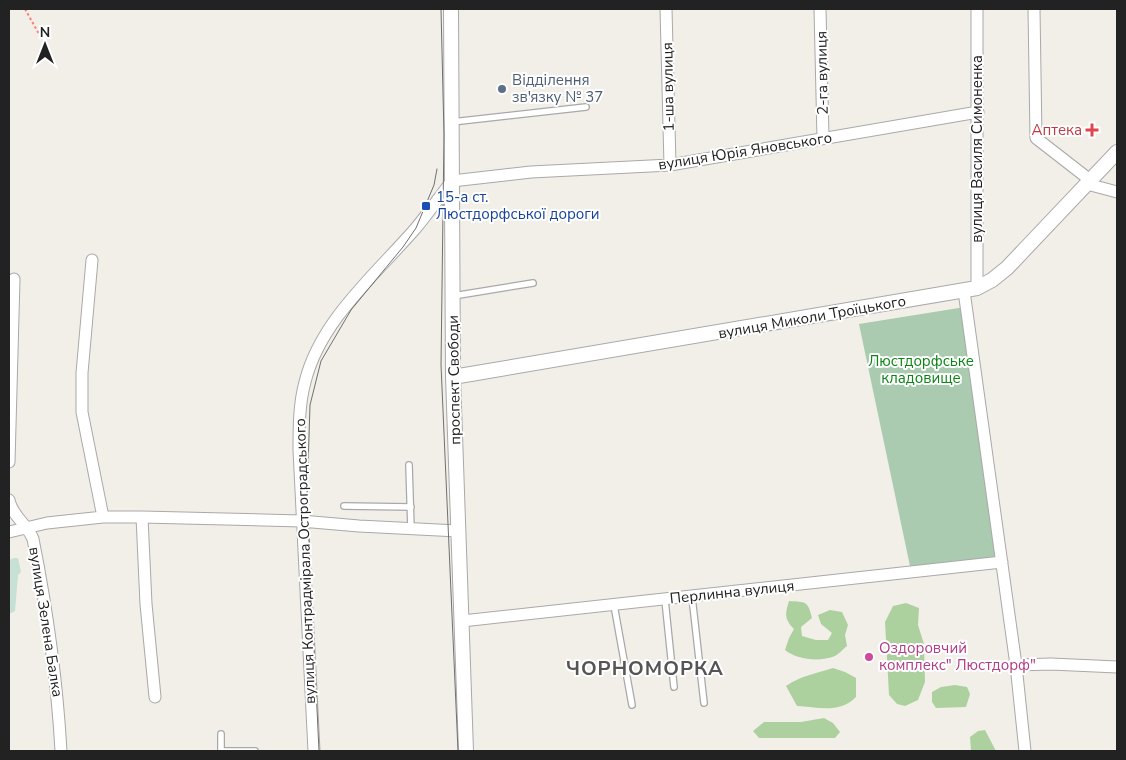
<svg xmlns="http://www.w3.org/2000/svg" width="1126" height="760" font-family="'Nunito Sans',sans-serif">
<rect width="100%" height="100%" fill="#f2efe9"/>
<!-- forest -->
<path fill="#add19e" d="M789 601C806 602 808 601 812 618L801 627 802 636 816 640H828L832 633 821 624 818 615 830 610 842 612 848 625 845 635 847 646C843 649 839 654 835 656 820 662 797 660 785 650L789 638 794 629C784 619 785 614 789 601Z
M906 603 919 608 918 625 924 644 925 682 918 700 905 706 897 704 889 695 885 622 893 606Z
M833 668 845 672 856 678V697C840 714 817 707 797 706L786 686C802 675 815 674 833 668Z
M955 685 967 687 970 694 966 707 936 708 932 702V692L941 687Z
M824 718 833 723 840 732 835 738H759L753 731 764 722H801Z
M985 730 996 751H971L970 737 978 731Z"/>
<!-- wetland -->
<path fill="#c6e0d4" d="M14 558H18L21 572 18 575 15 611 9 614V560Z"/>
<!-- cemetery -->
<path fill="#aacbaf" d="M965 307 995 558 910 566 859 324Z"/>
<g fill="none" stroke-linecap="round" stroke-linejoin="round">
<defs>
<path id="service" d="M452 122 586 107
M453 296 533 283
M409 465 411 529
M344 506 411 507
M692 597 704 703
M665 600 674 687
M614 605 632 705
M221 734V751
M221 751H255"/>
<path id="minor" d="M666 9 670 165
M820 9 823 138
M1034 9 1036 138 1090 180
M1087 184 1117 192
M92 260 82 373V412L103 517
M977 288V9
M964 291 1016 665 1025 751
M9 462 14 279
M9 500C12 516 27 524 33 539 47 609 57 680 61 751
M142 517 146 604 155 697
M9 532 47 523 103 517H142L301 521 359 526 458 531
M462 621 1002 562
M1016 665 1051 664 1117 667
M314 751 299 450C299 427 299 404 305 382 320 321 375 275 415 229 428 214 439 197 452 181L531 172 670 165 978 112"/>
<path id="tertiary" d="M451 9 453 377 466 751
M453 377 977 288 992 280 1007 268 1117 152"/>
</defs>
<!-- service casing -->
<use href="#service" stroke="#a9a9a9" stroke-width="8"/>
<!-- minor casing -->
<use href="#minor" stroke="#a9a9a9" stroke-width="13"/>
<!-- tertiary casing -->
<use href="#tertiary" stroke="#a9a9a9" stroke-width="16"/>
<!-- path -->
<path stroke="#fa8072" stroke-width="2" stroke-dasharray="2.5 2.5" stroke-linecap="butt" d="M25 9 39 34"/>
<!-- service -->
<use href="#service" stroke="#fff" stroke-width="5.5"/>
<!-- minor -->
<use href="#minor" stroke="#fff" stroke-width="11"/>
<!-- tertiary -->
<use href="#tertiary" stroke="#fff" stroke-width="14"/>
<!-- tram -->
<path stroke="#707070" stroke-width="1" d="M441 9 444 135 441 365 458 751
M319 751 307 500 310 405 321 361 351 310 403 247 416 228 434 185 437 169"/>
</g>
<!-- markers -->
<circle fill="#5c6f8a" stroke="#fff" stroke-width="2" cx="502" cy="89" r="5"/>
<path fill="#e0444e" stroke="#fff" stroke-width="2" d="M1089.5 122.5h5v5h5v5h-5v5h-5v-5h-5v-5h5z"/>
<rect fill="#1a4fb4" stroke="#fff" stroke-width="2" x="421" y="201" width="10" height="10" rx="2.5"/>
<circle fill="#d1479c" stroke="#fff" stroke-width="2" cx="869" cy="657" r="5"/>
<g text-anchor="middle" stroke-width="4" stroke-linejoin="round" paint-order="stroke">
<!-- street labels -->
<g font-size="15" fill="#222" stroke="#fff">
<text transform="translate(822 73) rotate(-91)" y="5">2-га вулиця</text>
<text transform="translate(668 87) rotate(-91)" y="5">1-ша вулиця</text>
<text transform="translate(977 149) rotate(-90)" y="5">вулиця Василя Симоненка</text>
<text transform="translate(745 151) rotate(-9)" y="5">вулиця Юрія Яновського</text>
<text transform="translate(812 317) rotate(-10)" y="5">вулиця Миколи Троїцького</text>
<text transform="translate(454 380) rotate(-91)" y="5">проспект Свободи</text>
<text transform="translate(305 561) rotate(-92)" y="5">вулиця Контрадмірала Остроградського</text>
<text transform="translate(732 592) rotate(-6)" y="5">Перлинна вулиця</text>
<text transform="translate(46 622) rotate(81)" y="5">вулиця Зелена Балка</text>
</g>
<!-- service labels -->
<g font-size="15" fill="#4e5e75" stroke="#fff" text-anchor="start">
<text x="512" y="85">Відділення<tspan x="512" dy="17">зв'язку № 37</tspan></text>
</g>
<!-- health labels -->
<g font-size="15" fill="#be3a42" stroke="#fff" text-anchor="end">
<text x="1082" y="135">Аптека</text>
</g>
<!-- transit labels -->
<g font-size="15" fill="#164399" stroke="#fff" text-anchor="start">
<text x="436" y="202">15-а ст.<tspan x="436" dy="17">Люстдорфської дороги</tspan></text>
</g>
<!-- park labels -->
<g font-size="15" fill="#0c8416" stroke="#fff">
<text x="921" y="366">Люстдорфське<tspan x="921" dy="17">кладовище</tspan></text>
</g>
<!-- hotel labels -->
<g font-size="15" fill="#b23c85" stroke="#fff" text-anchor="start">
<text x="879" y="653">Оздоровчий<tspan x="879" dy="17">комплекс" Люстдорф"</tspan></text>
</g>
<!-- district labels -->
<g font-size="20" font-weight="bold" letter-spacing="1" fill="#555" stroke="#fff">
<text x="645" y="675">ЧОРНОМОРКА</text>
</g>
</g>
<!-- border -->
<rect width="1126" height="760" fill="none" stroke="#222222" stroke-width="20"/>
<!-- north arrow -->
<g transform="translate(45 45)" stroke="#ffffff" stroke-width="4" paint-order="stroke">
<path d="M0-4L9 19L0 12L-9 19Z" fill="#222222"/>
<text y="-8" font-size="14" font-weight="bold" text-anchor="middle" fill="#222222">N</text>
</g>
</svg>
